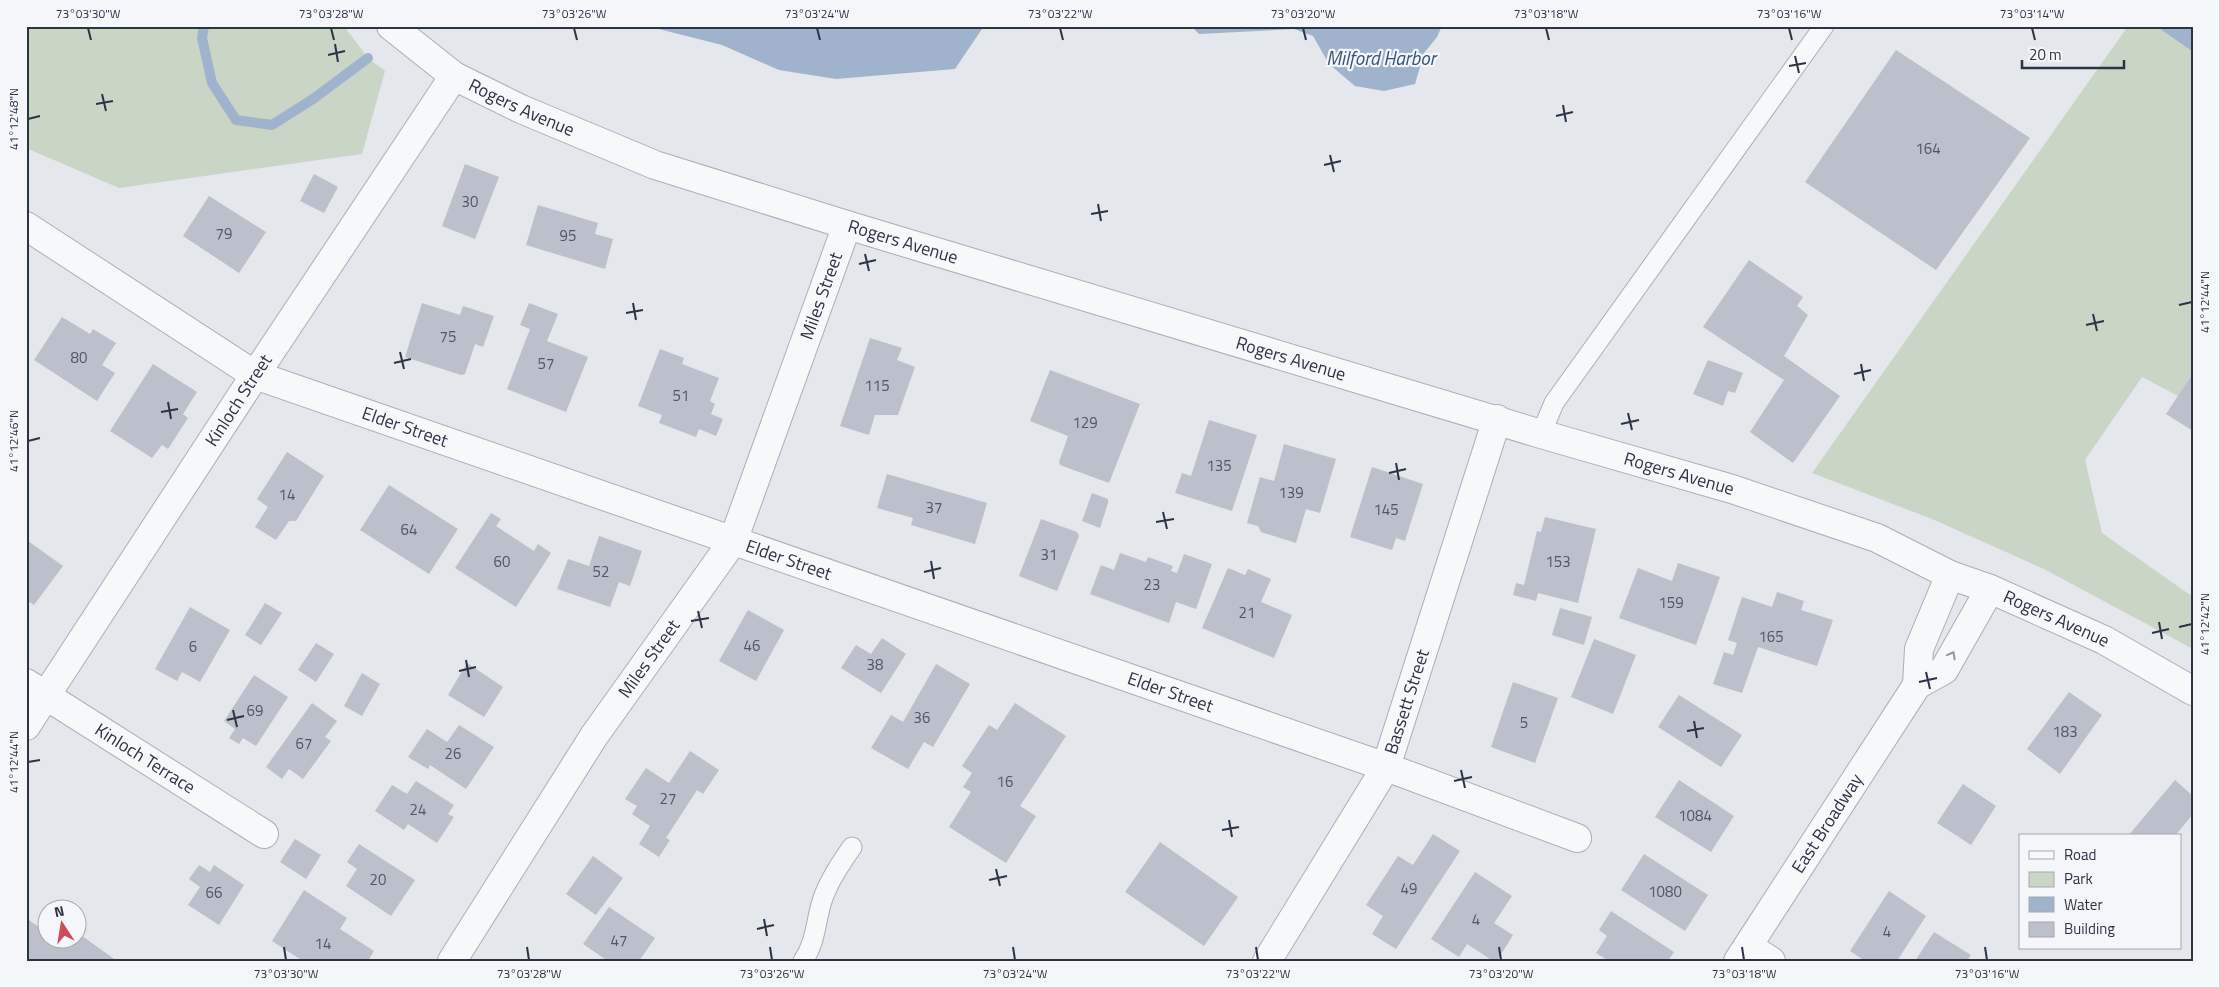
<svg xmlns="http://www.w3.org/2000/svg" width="2219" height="987" font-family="'Titillium Web',sans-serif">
<rect width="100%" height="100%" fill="#e4e7ec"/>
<!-- green -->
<path fill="#c9d6c5" d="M26 26H344L368 58 385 71 362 154 119 188 26 148Z
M2128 26H2156L2193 52V373L2178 396 2142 377 2085 460 2102 533 2193 597V649L2044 569 1932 519 1812 473Z"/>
<!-- water -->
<path fill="#9fb4cc" d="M647 26H984L955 69 836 79 779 70 722 45Z
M1191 26H1442L1437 37 1424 53 1415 84 1384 91 1355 86 1329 64 1313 36 1294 29 1199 34Z
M2156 26H2193V52Z"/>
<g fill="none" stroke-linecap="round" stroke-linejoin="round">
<!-- stream -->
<path stroke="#9fb4cc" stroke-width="10" d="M204 26 202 38 212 83 236 120 272 125 313 99 368 58"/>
</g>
<!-- building -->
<path fill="#bbc0ca" d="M1896 50 2030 138 1936 270 1805 182Z
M465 164 499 177 475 239 442 226Z
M314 174 338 187 324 213 300 201Z
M209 196 266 232 239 273 183 236Z
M538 205 598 223 595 234 613 239 605 269 526 245Z
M1749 260 1803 297 1797 306 1808 315 1784 356 1840 396 1793 463 1750 432 1784 380 1703 327Z
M422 303 460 315 463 306 494 316 483 347 475 344 465 374 461 375 405 357Z
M529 303 558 314 547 341 588 357 566 412 507 389 530 329 520 325Z
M62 317 90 334 93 329 116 343 102 365 115 373 97 401 34 360Z
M870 338 902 348 897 360 915 367 898 415H875L869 435 840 426Z
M660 349 684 358 682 364 719 378 710 401 715 404 711 414 723 419 716 436 699 429 696 437 659 423 662 415 638 406Z
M1708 360 1743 373 1735 393 1728 391 1723 406 1693 394Z
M153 364 197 392 183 414 188 418 168 449 162 445 152 458 110 431Z
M1050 370 1140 404 1109 483 1060 465 1059 462 1068 436 1030 421Z
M2193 373V431L2166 414Z
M1209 420 1257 435 1232 511 1175 493 1182 473 1191 476Z
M1284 444 1336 459 1320 513 1306 509 1296 543 1261 532 1258 526 1247 523 1260 477 1274 481Z
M287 452 324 476 296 521H289L276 540 255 527 268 507 257 499Z
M1372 467 1423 484 1405 541 1396 538 1392 550 1350 537Z
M887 474 987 503 975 544 911 525 913 518 877 508Z
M389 485 458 529 429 574 360 530Z
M1092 493 1108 499V503L1100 528 1082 521Z
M491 513 501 519 496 526 534 551 538 544 551 553 516 607 455 568Z
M1545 517 1596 529 1578 603 1538 593 1536 601 1513 595 1516 583 1524 585 1537 531 1541 532Z
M1041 519 1077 532 1079 536 1057 591 1019 576Z
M599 536 642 551 630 586 619 582 610 607 557 589 568 559 589 566Z
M28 541 63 566 34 605 26 600Z
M1120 553 1146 562 1148 557 1173 566 1171 571 1177 573 1184 554 1212 564 1196 609 1176 602 1169 623 1090 594 1101 565 1114 570Z
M1678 563 1720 577 1696 645 1619 618 1638 568 1672 581Z
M1228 568 1245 575 1248 569 1271 579 1261 602 1292 615 1274 658 1202 628Z
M1777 592 1804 601 1801 610 1833 620 1817 666 1758 647 1742 693 1713 684 1724 652 1733 655 1737 643 1728 640 1742 597 1772 607Z
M265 603 282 613 261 645 245 635Z
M190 607 230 630 200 682 182 672 177 681 155 669Z
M1560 608 1592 617 1584 645 1552 635Z
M748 610 784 630 756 681 719 661Z
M882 638 906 654 881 693 841 668 856 645 871 654Z
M1594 639 1636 655 1613 714 1571 697Z
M316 643 334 654 316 682 298 670Z
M467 663 503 687 484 717 448 695Z
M936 664 970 684 933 747 924 742 908 769 871 748 891 715 903 722Z
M362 673 380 684 362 716 344 706Z
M254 675 288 697 256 746 243 738 239 744 229 738 235 729 224 721Z
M1513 682 1558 698 1535 763 1491 747Z
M2069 692 2102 715 2060 774 2027 749Z
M1679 695 1742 735 1721 767 1658 727Z
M312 703 337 721 325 737 331 741 303 779 289 769 282 779 266 767Z
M1015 703 1066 736 1020 806 1036 816 1006 863 949 827 971 792 963 787 972 773 962 766 989 725 997 730Z
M459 725 494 747 466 789 430 765 428 769 408 757 427 729 447 742Z
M690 751 719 770 703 794 697 790 666 838 670 840 659 857 639 844 650 826 632 814 637 806 625 799 646 768 669 783Z
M1679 780 1734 816 1711 852 1655 817Z
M2175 780 2193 796V814L2175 836H2128Z
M416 781 454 805 448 814 454 817 437 843 408 824 404 830 375 811 392 785 407 794Z
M1963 784 1996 806 1971 845 1937 823Z
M1433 834 1460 851 1396 949 1372 934 1383 916 1366 905 1398 856 1413 865Z
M295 839 321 855 306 879 280 862Z
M1160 842 1238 897 1204 946 1125 892Z
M359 844 415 880 391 916 346 886 357 869 347 862Z
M1644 854 1708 895 1685 931 1621 890Z
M593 856 623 878 596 915 566 894Z
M199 865 210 872 214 865 244 885 219 925 188 905 200 887 189 879Z
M1475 872 1512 896 1494 923 1513 935 1497 961H1493L1467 944 1459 957 1431 939Z
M304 890 347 918 340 929 374 951 368 961H303L272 941Z
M1889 891 1926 916 1897 961H1865L1850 951Z
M609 907 655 938 639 961H608L583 944Z
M1611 911 1674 952 1668 961H1609L1596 953 1607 936 1599 930Z
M48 914V940H78V933L117 961H26V918L39 927Z
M1934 932 1971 955 1967 961H1915Z"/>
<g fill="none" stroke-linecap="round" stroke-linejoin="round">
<defs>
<path id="lane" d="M1541 434 1554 403 1824 26
M803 961C817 940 815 921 823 898 830 879 841 863 852 847"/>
<g id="street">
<path id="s1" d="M391 26 454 76 521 109 655 165 847 225 1541 434 1732 489 1877 538 1950 575 1990 589 2104 640 2193 691"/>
<path id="s2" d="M26 226 255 375 1386 767 1577 838"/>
<path id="s3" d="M26 683 264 834"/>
<path d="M1917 685 1919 649 1950 575"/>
<path id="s4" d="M26 726 255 375 454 76"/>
<path d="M1748 946 1771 961"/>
<path id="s5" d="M452 961 594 736 733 541 847 225"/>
<path id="s6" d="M1267 961 1386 767 1497 419"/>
<path id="s7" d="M1738 961 1917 685 1944 670 1990 589"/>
</g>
</defs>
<!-- lane casing -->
<use href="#lane" stroke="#a9aeb7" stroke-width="21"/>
<!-- street casing -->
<use href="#street" stroke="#a9aeb7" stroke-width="30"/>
<!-- lane -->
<use href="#lane" stroke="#f7f8fa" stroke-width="19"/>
<!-- street -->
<use href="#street" stroke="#f7f8fa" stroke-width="28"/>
</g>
<!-- one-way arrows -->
<defs><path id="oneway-chevron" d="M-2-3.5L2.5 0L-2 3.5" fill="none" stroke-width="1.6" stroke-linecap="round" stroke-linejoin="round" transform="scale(1.25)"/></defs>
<use stroke="#9196a0" href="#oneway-chevron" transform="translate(1952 655) rotate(-61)"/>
<!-- ticks -->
<path fill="none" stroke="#2b3445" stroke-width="2" d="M88 28 91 40M331 28 334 40M574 28 577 40M817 28 820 40M1060 28 1063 40M1303 28 1306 40M1546 28 1549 40M1789 28 1792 40M2032 28 2035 40M335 44 338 62M328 55 345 51M1795 56 1799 73M1789 66 1806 63M102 94 106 111M96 104 113 101M1563 105 1566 122M1556 116 1573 112M28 119 40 116M1330 155 1334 172M1324 165 1341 161M1098 204 1101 221M1091 214 1108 211M865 254 869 271M859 264 876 260M633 303 636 320M2179 305 2192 302M626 313 643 310M2093 314 2097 331M2086 325 2104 321M400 352 404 369M394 363 411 359M1861 364 1864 381M1854 374 1871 370M168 402 171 419M161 412 178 409M1628 413 1632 430M1621 424 1639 420M28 441 40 438M1396 463 1399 480M1389 473 1406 469M1163 512 1167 529M1156 522 1174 519M931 561 934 579M924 572 941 568M698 611 702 628M691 621 709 618M2159 622 2162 639M2179 627 2192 624M2152 633 2169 629M466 660 469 677M459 671 476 667M1926 672 1930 689M1919 682 1937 678M233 710 237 727M227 720 244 716M1694 721 1697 738M1687 731 1704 728M28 762 40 760M1461 770 1465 788M1454 781 1472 777M1229 820 1232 837M1222 830 1239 827M996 869 1000 886M989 880 1007 876M764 919 767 936M757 929 774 925M284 947 286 960M527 947 529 960M770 947 772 960M1013 947 1015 960M1256 947 1258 960M1499 947 1501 960M1742 947 1744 960M1985 947 1987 960"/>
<g text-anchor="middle" stroke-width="4.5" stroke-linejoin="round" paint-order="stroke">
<!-- number labels -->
<g font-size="15" fill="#4f5766">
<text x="1928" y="154">164</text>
<text x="470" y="207">30</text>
<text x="224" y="239">79</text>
<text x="568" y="241">95</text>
<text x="448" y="342">75</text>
<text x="79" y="363">80</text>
<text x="546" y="369">57</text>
<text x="877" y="391">115</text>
<text x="681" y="401">51</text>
<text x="1085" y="428">129</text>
<text x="1219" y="471">135</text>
<text x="1291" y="498">139</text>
<text x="287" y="500">14</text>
<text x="934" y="513">37</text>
<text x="1386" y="515">145</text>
<text x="409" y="535">64</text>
<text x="1049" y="560">31</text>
<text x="502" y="567">60</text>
<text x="1558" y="567">153</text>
<text x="601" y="577">52</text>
<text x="1152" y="590">23</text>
<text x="1671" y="608">159</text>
<text x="1247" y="618">21</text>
<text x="1771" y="642">165</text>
<text x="752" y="651">46</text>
<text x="193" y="652">6</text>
<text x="875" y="670">38</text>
<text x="255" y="716">69</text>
<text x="922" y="723">36</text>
<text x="1524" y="728">5</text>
<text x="2065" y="737">183</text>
<text x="304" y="749">67</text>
<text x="453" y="759">26</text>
<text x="1005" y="787">16</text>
<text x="668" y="804">27</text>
<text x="418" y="815">24</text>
<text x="1695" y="821">1084</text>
<text x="378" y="885">20</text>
<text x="1409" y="894">49</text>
<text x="1665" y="897">1080</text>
<text x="214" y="898">66</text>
<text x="1476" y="925">4</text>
<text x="1887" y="937">4</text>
<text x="619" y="946">47</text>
<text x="323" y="949">14</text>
</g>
<!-- street labels -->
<g font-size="18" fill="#2b3445" stroke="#f4f6f9">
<text dy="6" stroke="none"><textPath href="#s1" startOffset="155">Rogers Avenue</textPath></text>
<text dy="6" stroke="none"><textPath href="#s1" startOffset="560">Rogers Avenue</textPath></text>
<text dy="6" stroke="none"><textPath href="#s5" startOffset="766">Miles Street</textPath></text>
<text dy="6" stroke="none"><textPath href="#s1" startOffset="965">Rogers Avenue</textPath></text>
<text dy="6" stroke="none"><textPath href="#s4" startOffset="389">Kinloch Street</textPath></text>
<text dy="6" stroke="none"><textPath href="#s2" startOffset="432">Elder Street</textPath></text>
<text dy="6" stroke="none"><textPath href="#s1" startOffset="1370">Rogers Avenue</textPath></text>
<text dy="6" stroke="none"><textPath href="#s2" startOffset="838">Elder Street</textPath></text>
<text dy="6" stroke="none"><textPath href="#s1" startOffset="1775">Rogers Avenue</textPath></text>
<text dy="6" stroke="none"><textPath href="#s5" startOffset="361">Miles Street</textPath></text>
<text dy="6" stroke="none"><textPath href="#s2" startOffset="1242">Elder Street</textPath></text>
<text dy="6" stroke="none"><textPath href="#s6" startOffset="296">Bassett Street</textPath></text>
<text dy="6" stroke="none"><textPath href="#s3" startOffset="141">Kinloch Terrace</textPath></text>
<text dy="6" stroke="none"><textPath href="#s7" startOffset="164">East Broadway</textPath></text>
</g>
<!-- water labels -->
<g font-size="19" font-style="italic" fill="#34527a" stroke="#f4f6f9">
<text x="1381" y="65">Milford Harbor</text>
</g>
</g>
<!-- border -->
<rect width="2219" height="987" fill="none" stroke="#f4f6f9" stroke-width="55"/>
<!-- legend -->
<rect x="2019" y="834" width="162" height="115" fill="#f4f6f9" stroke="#a4a8b1"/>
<rect x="2029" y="851" width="25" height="8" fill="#f7f8fa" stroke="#a4a8b1"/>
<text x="2064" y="860" font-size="15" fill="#2b3445">Road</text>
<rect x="2029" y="872" width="25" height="15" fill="#c9d6c5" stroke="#a4a8b1"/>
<text x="2064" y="884" font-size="15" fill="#2b3445">Park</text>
<rect x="2029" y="897" width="25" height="15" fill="#9fb4cc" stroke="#a4a8b1"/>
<text x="2064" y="910" font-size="15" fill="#2b3445">Water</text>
<rect x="2029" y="922" width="25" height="15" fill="#bbc0ca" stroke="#a4a8b1"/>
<text x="2064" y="934" font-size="15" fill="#2b3445">Building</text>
<!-- north arrow -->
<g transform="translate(62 924) rotate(348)"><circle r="24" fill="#f4f6f9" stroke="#a4a8b1"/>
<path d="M0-4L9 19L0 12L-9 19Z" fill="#d1495b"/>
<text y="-8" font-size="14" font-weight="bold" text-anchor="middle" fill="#2b3445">N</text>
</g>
<!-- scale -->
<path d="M2022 60v8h102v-8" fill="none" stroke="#2b3445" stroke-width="2.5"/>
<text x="2029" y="60" font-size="15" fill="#2b3445" stroke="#f4f6f9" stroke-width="4" paint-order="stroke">20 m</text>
<rect x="28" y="28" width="2164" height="932" fill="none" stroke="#2b3445" stroke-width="2"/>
<g font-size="12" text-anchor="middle" fill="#2b3445">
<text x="88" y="18">73°03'30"W</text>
<text x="331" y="18">73°03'28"W</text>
<text x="574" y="18">73°03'26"W</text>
<text x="817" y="18">73°03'24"W</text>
<text x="1060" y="18">73°03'22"W</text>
<text x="1303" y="18">73°03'20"W</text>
<text x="1546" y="18">73°03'18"W</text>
<text x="1789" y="18">73°03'16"W</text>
<text x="2032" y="18">73°03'14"W</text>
<text transform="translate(14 119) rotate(-90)" y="4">41°12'48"N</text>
<text transform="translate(2205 302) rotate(-90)" y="4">41°12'44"N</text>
<text transform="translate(14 441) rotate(-90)" y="4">41°12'46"N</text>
<text transform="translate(2205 624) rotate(-90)" y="4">41°12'42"N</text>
<text transform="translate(14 762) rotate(-90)" y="4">41°12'44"N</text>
<text x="286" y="978">73°03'30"W</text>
<text x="529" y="978">73°03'28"W</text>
<text x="772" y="978">73°03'26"W</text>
<text x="1015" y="978">73°03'24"W</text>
<text x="1258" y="978">73°03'22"W</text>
<text x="1501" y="978">73°03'20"W</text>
<text x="1744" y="978">73°03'18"W</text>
<text x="1987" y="978">73°03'16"W</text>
</g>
</svg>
